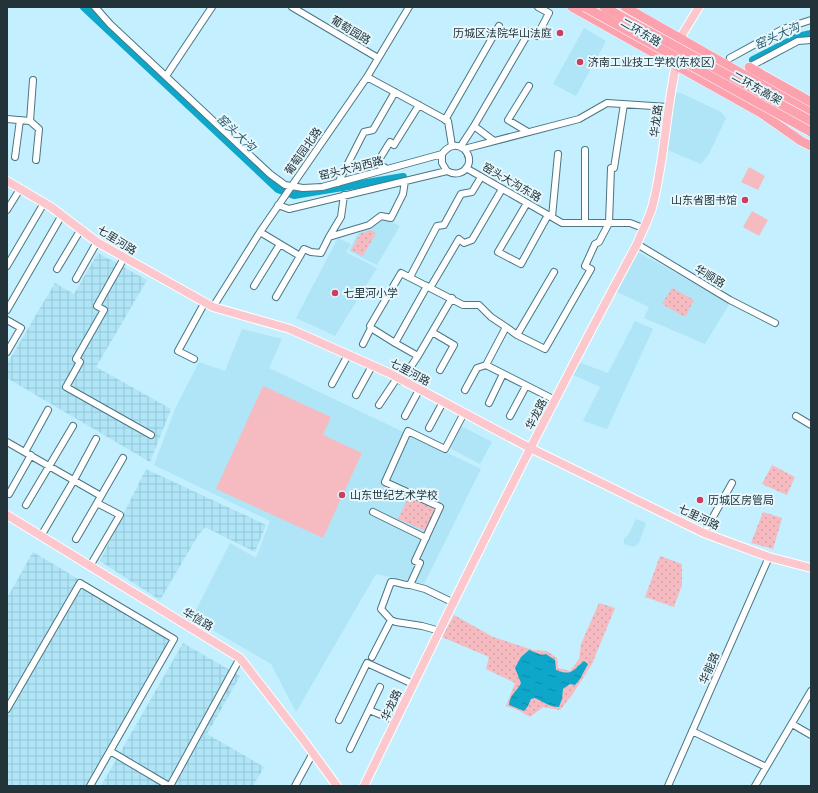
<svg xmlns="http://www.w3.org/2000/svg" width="818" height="793" font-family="'Asap Condensed','Noto Sans SC',sans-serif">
<defs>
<pattern id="industrial-grid" width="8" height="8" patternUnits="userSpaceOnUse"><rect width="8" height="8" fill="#afe5f6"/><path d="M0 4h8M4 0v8" fill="none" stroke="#96c5d4"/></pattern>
<pattern id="grass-dots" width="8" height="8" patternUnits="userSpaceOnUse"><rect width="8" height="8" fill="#f6bbc1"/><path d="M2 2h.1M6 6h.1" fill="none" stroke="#d3a1a7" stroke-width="1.8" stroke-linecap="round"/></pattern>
<pattern id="water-ripples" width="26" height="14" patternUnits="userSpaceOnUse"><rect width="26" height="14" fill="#0ea7ca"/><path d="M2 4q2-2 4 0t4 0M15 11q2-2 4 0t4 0" fill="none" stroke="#0d89a5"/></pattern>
</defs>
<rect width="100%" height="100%" fill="#c3effe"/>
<!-- built -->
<path fill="#afe5f6" d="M584 28 606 41 576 96 553 84Z
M676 92 681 93 721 112 726 118 709 154 701 164 665 149 672 96Z
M385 219 400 226 377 265 349 251 358 232 371 228Z
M338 238 351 244 346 252 377 268 335 336 296 318Z
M638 252 730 303 705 344 644 318 649 307 615 291Z
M635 321 653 329 607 429 583 421 600 387 571 374 578 362 608 373Z
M242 329 282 339 269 368 481 469 424 584 376 574 296 712 271 664 211 629 193 616 230 543 256 558 270 521 154 465 175 409 199 362 225 371Z
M461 426 492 442 480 464 450 448Z
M636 519 646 523 639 543 634 547 624 544V539L629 534Z"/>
<!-- industrial -->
<path fill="url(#industrial-grid)" d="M98 253 147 280 96 367 171 409 150 462 7 378V364L55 283 74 294Z
M146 469 266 525 255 552 205 527 197 537 160 600 100 561Z
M33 552 178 639 95 786H7V598Z
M183 643 240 676 207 734 264 767 253 786H101Z"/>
<!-- grass -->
<path fill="url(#grass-dots)" d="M370 230 376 233 363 256 351 250 360 234Z
M672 288 694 300 685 317 662 304Z
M772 465 795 477 787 495 762 484Z
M409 496 436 509 426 531 398 519Z
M763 512 782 518 773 549 751 543Z
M660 556 682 564V585L674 607 645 597Z
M599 603 615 608 592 664 572 695 560 710 543 707 530 717 518 710 506 706 515 683 486 669 489 657 442 637 454 615 493 637 533 650 547 651 557 658 558 668 570 671 579 659 581 644Z"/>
<!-- garden -->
<path fill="#f6bbc1" d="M749 167 765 176 758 190 741 182Z
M752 211 768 220 759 236 743 227Z
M263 386 331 417 323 435 362 453 323 538 216 489Z"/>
<!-- water -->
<path fill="url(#water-ripples)" d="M529 650 542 655 546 654 555 660 556 670C572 676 572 671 584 661L588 664 580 679 575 685 570 684 563 689 562 699 559 707C550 707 543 702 535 698L531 699 528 706 524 711 509 705C510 693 517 692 521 683L515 668 521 657Z"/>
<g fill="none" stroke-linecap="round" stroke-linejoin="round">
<!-- river -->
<path stroke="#0ea7ca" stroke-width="8" d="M84 7 278 189 294 195 403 177
M753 60 798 37 811 34"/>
<defs>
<path id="minor" d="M95 7 110 24 270 174 285 185 303 188 322 187 442 154C448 146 456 143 464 149L579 119 607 103 668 107
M292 7 378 58
M730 58 783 29 811 20
M749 67 798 41 811 40
M166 76 212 7
M367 77 448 121 452 146
M7 119 30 121 39 129 36 160
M445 120 499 26
M30 121 33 80
M528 132 508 120 529 86
M494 141 474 126 529 32 537 36 549 13 538 7
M461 146 474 126
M442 154V163L447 171
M15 157 20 120
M466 168 562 223H630L643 228
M387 169 377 163 390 142 394 145 419 105
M338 183 364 132 373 130 395 92
M527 203 498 252 521 264 548 215
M278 205 289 209 447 171C463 180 477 162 464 149
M7 210 20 189
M552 217 558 154
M585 223V150
M260 232 300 256 304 249 311 252 321 253 329 237 369 225 381 216 391 218 403 194 405 181
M329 237 341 217 344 195
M637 244 730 300 775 323
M124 258 97 306 104 310 76 359 80 362 66 387 151 435
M7 266 44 203
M57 269 81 229
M410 277 437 226 444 225 461 194 472 192 481 177
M76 279 97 242
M254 286 280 244
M430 288 459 239 464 243 472 240 502 189
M276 297 300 256
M213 307 260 232 367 77 409 7
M7 310 62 215
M7 320 21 328 7 352
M506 327 517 335 545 349 591 269 585 266 595 244 599 242 609 223 611 168H614L624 104
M371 328 370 326 401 273 463 305H479L491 317 506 327 486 365 555 400
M432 332 454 345 440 370
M517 335 554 272
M363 344 371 328 395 343
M418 356 395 343 427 286
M194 359 178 351 205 302
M401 381 418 356 452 298
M332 384 348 355
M465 390 477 368 486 365
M356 395 372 366
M489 403 503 374
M379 405 397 378
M405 416 419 390
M510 416 526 386
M796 416 811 425
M429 428 443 402
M7 442 101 496 97 503 120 515 90 566
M25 452 48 410
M9 494 31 455
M101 496 123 458
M26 505 73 426
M373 512 426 538
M704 533 732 483
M41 536 74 480 96 439
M76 539 97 503
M410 585 425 589 454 603
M440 631 422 626 396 622 391 620 381 609 391 582C398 581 403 586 410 585L420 563 415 561 440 507 385 482 408 431 445 449 464 413
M372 657 391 620
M7 709 80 583 174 639 110 751
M369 710 380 687
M339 720 367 663 413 684
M792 724 811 735
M692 731 766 767
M350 749 369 710 396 721
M90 786 110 751 169 786
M170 786 240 658
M295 786 313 753
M668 786 769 557
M755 786 811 691"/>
<path id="major" d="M680 45 683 33 699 7
M7 181 51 207 97 242 213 307 290 329 389 373 530 448 704 533 769 557 811 568
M7 515 240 658 302 738 337 786
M364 786C452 604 541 422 637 244 642 231 650 217 653 204 665 157 666 108 677 61"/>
<path id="highway" d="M572 7 761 113 801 141 811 146
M625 7 811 113
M749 67 811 102"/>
</defs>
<!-- minor casing -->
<use href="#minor" stroke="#4d7582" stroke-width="8"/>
<!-- major casing -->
<use href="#major" stroke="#fff" stroke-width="10"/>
<!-- highway casing -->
<use href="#highway" stroke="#fff" stroke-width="10"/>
<!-- minor -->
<use href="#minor" stroke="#fff" stroke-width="6"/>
<!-- major -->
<use href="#major" stroke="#fdc7ce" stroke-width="8"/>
<!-- highway -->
<use href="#highway" stroke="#fba2ae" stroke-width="9"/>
<defs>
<path id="highway-bridge" d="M585 7 811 132
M604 7 811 121"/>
</defs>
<!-- highway-bridge casing -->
<use href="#highway-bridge" stroke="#fff" stroke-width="10" stroke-linecap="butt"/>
<!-- highway-bridge -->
<use href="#highway-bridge" stroke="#fba2ae" stroke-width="9"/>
</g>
<!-- markers -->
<g fill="#cc3d5f" stroke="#e6f7fd" stroke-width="1.5">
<circle cx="560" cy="33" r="4"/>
<circle cx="580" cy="62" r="4"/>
<circle cx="745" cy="200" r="4"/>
<circle cx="335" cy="293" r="4"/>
<circle cx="342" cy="495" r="4"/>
<circle cx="700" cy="500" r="4"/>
</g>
<g text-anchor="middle" stroke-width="4" stroke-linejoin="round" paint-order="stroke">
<!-- street labels -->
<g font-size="11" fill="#223439" stroke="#e6f7fd">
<text transform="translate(351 30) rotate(31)" y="4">葡萄园路</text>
<text transform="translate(641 32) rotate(30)" y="4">二环东路</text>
<text transform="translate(757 88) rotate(29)" y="4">二环东高架</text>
<text transform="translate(656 121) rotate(-83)" y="4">华龙路</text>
<text transform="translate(303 151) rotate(-55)" y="4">葡萄园北路</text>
<text transform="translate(351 168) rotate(-14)" y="4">窑头大沟西路</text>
<text transform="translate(512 182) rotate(30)" y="4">窑头大沟东路</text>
<text transform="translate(117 240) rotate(32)" y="4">七里河路</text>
<text transform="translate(710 276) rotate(31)" y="4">华顺路</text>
<text transform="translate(410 372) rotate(28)" y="4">七里河路</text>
<text transform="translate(536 414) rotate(-63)" y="4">华龙路</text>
<text transform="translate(699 517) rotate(25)" y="4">七里河路</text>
<text transform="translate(198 619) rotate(31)" y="4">华信路</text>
<text transform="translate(709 668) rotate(-66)" y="4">华能路</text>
<text transform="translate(391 705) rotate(-65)" y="4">华龙路</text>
</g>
<!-- poi labels -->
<g font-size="11" fill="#223439" stroke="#e6f7fd" text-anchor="start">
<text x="552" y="37" text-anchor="end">历城区法院华山法庭</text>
<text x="588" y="66">济南工业技工学校(东校区)</text>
<text x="737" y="204" text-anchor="end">山东省图书馆</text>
<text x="343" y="297">七里河小学</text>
<text x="350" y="499">山东世纪艺术学校</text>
<text x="708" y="504">历城区房管局</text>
</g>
<!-- water labels -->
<g font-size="12" font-style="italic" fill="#2b5e6e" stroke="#e6f7fd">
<text transform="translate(777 36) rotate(-24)" y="4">窑头大沟</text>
<text transform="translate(236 133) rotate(43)" y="4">窑头大沟</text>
</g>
</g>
<!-- border -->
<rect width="818" height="793" fill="none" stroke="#223439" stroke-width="16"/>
</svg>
